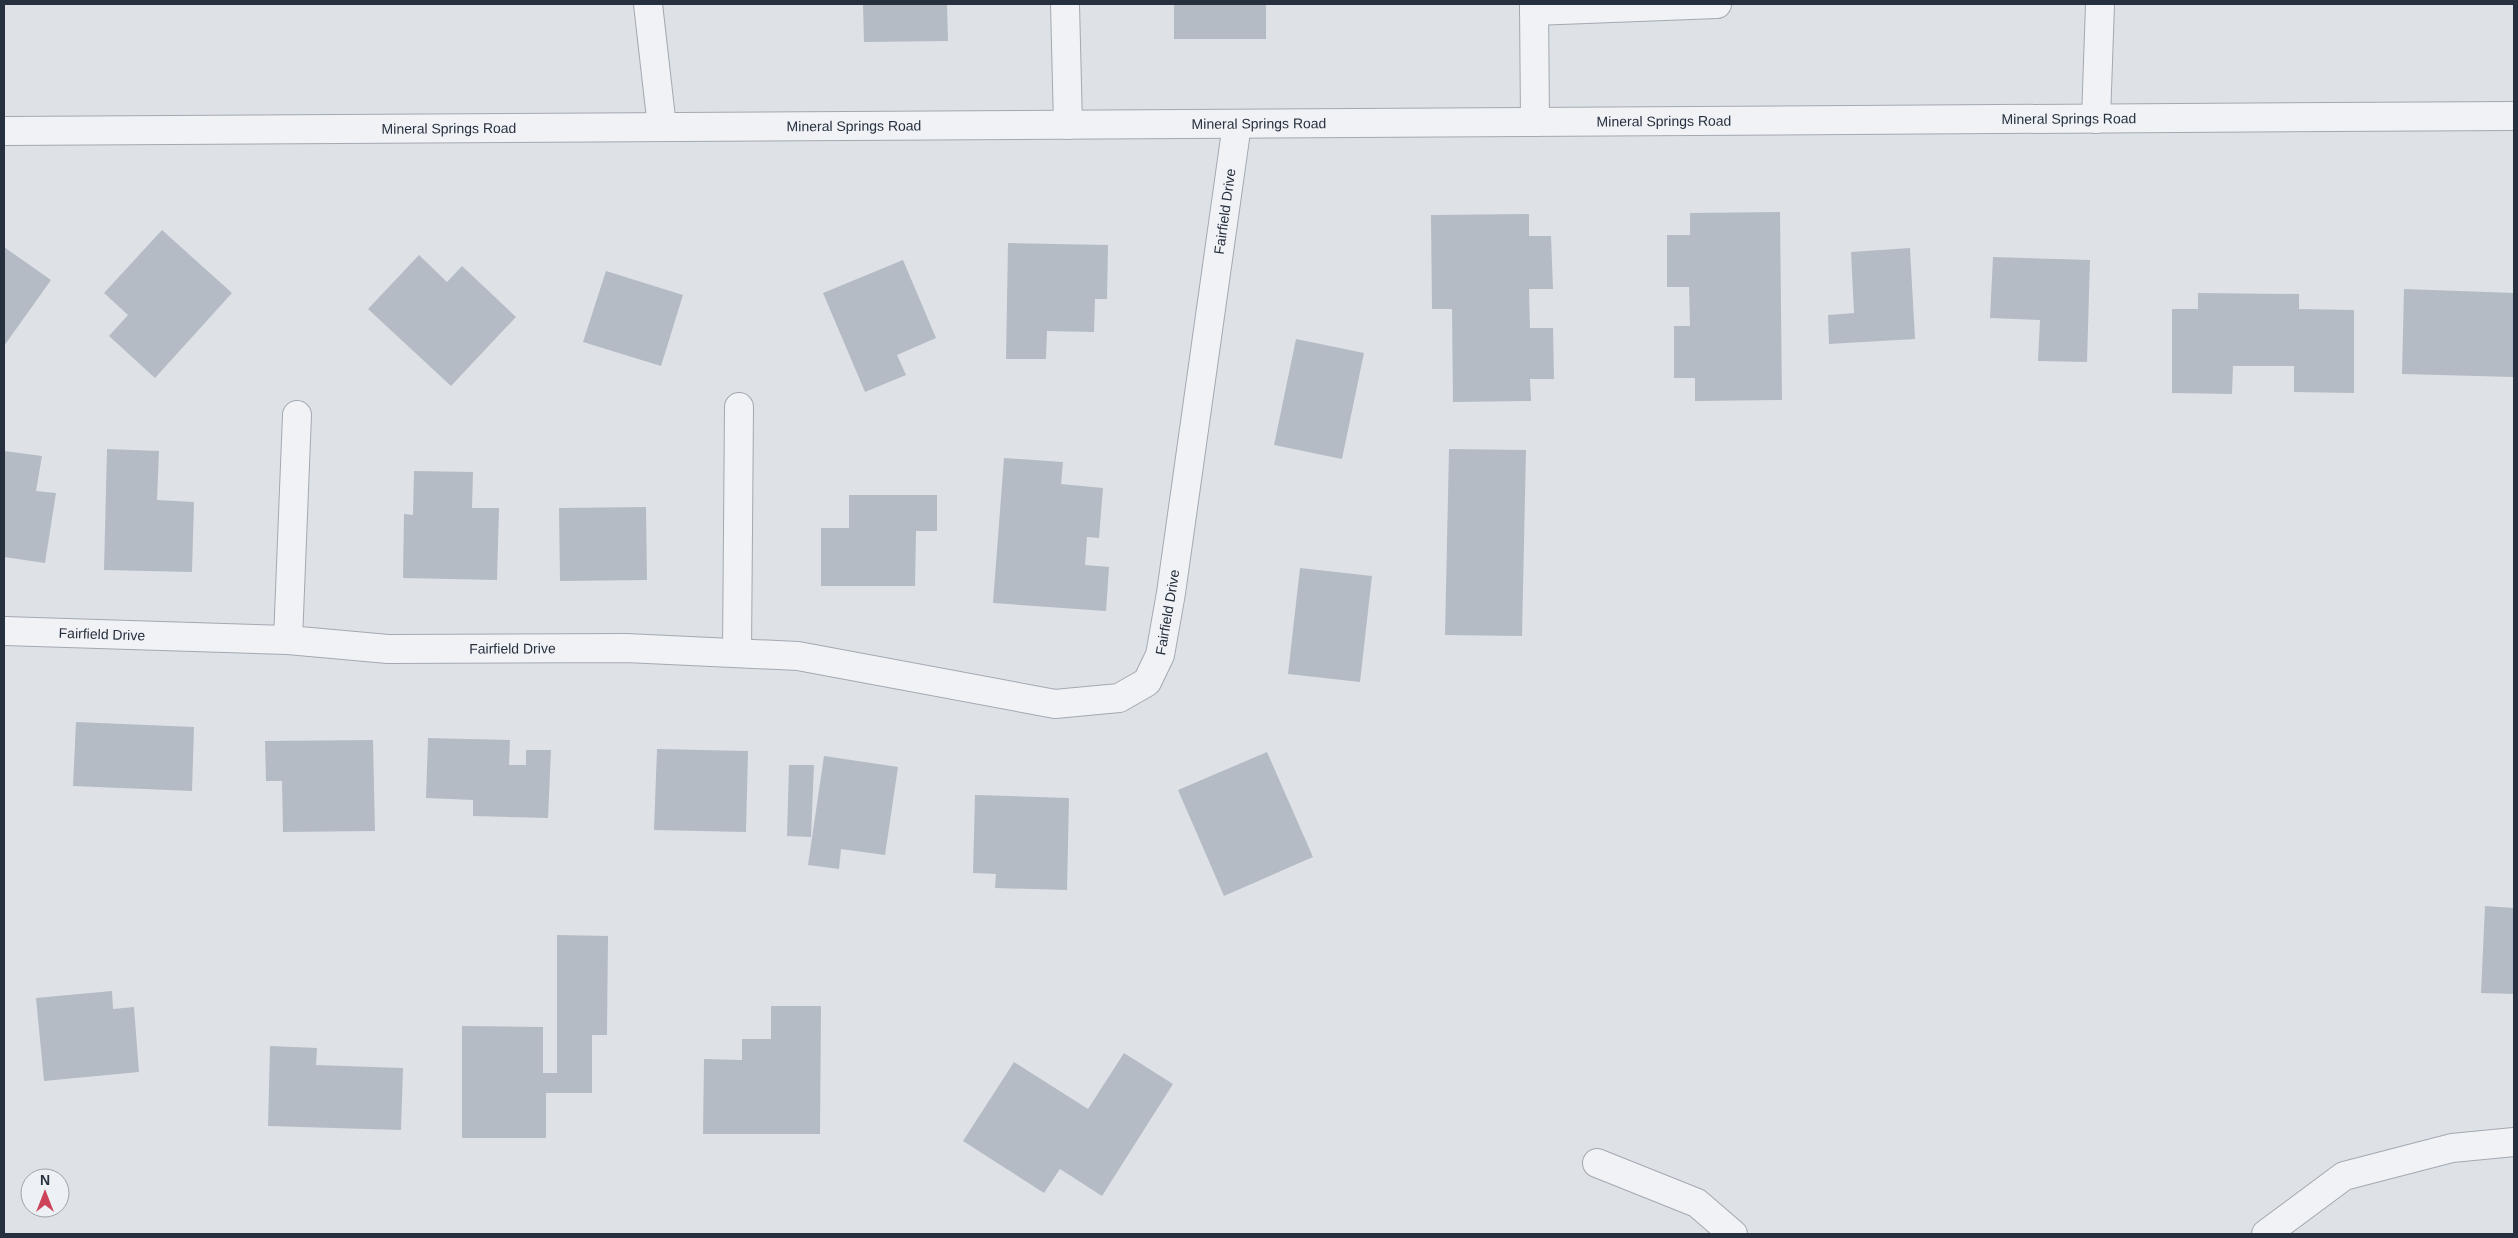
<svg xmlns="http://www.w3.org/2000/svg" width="2518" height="1238" font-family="Helvetica,sans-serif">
<rect width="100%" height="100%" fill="#dee2e7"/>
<!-- building -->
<path fill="#b5bbc4" d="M863 4H947L948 41 864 42Z
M1174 4H1266V39H1174Z
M1780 212 1782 400 1695 401V378H1674V326H1690L1689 287H1667V235H1690V213Z
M1529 214V236H1551L1553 289H1529L1530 328H1553L1554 379H1530L1531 401 1453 402 1452 309H1432L1431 215Z
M162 230 232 293 155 378 109 336 128 315 104 293Z
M1008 243 1108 245 1107 299H1095L1094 332 1047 331 1046 359H1006Z
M4 247 51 280 4 346Z
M1910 248 1915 339 1829 344 1828 315 1854 313 1851 252Z
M419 255 447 282 462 266 516 317 451 386 368 309Z
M1993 257 2090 260 2087 362 2038 361 2040 320 1990 318Z
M903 260 936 338 897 355 906 375 865 392 823 293Z
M606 271 683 295 661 366 583 342Z
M2404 289 2514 293V377L2402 374Z
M2198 293 2299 294V309L2354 310V393L2294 392V366H2233L2232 394 2172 393V309H2198Z
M1296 339 1364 353 1342 459 1274 445Z
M107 449 159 451 157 500 194 502 192 572 104 570Z
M1449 449 1526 450 1522 636 1445 635Z
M4 451 42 456 36 491 56 493 45 563 4 557Z
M1004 458 1063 462 1061 484 1103 488 1099 538 1087 537 1085 565 1109 567 1106 611 993 603Z
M414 471 473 472 472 508H499L497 580 403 578 404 514 413 515Z
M849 495H937V531H916L915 586H821V528H849Z
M646 507 647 580 560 581 559 508Z
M1300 568 1372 576 1360 682 1288 674Z
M76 722 194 727 192 791 73 786Z
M428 738 510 740 509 765H526V750H551L548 818 473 816V800L426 798Z
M373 740 375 831 283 832 282 781H266L265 741Z
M657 749 748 751 746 832 654 830Z
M1267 752 1313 857 1224 896 1178 790Z
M824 756 898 767 885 855 841 849 839 869 808 865Z
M789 765H814L811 837 787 836Z
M975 795 1069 798 1067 890 995 888 996 874 973 873Z
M2485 906 2514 908V994L2481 993Z
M557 935 608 936 607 1035H592V1093H546V1138H462V1026L543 1027V1073H557Z
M112 991 113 1009 134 1007 139 1072 44 1081 36 998Z
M771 1006H821L820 1134H703L704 1059 742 1060V1039H771Z
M270 1046 317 1048 316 1065 403 1068 401 1130 268 1126Z
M1124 1053 1173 1084 1102 1196 1060 1169 1044 1193 963 1141 1014 1062 1088 1109Z"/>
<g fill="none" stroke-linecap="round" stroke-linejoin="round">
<defs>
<g id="minor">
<path d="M648 4 662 127"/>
<path d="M1065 4 1068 125"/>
<path d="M1534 4 1535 122"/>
<path d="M1534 11 1717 4"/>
<path d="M2096 119 2100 4"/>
<path id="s1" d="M4 131 2514 116"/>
<path id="s2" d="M4 631 288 640 388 649 626 648 798 656 1055 704 1119 698 1147 682 1160 655 1171 593 1237 124"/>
<path d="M288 640 297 415"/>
<path d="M737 653 739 407"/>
<path d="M1597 1163 1697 1203 1733 1234"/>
<path d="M2266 1234 2344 1176 2452 1148 2514 1142"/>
</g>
</defs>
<!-- minor casing -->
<use href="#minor" stroke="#a3a9b1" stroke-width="30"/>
<!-- minor -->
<use href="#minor" stroke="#f0f2f6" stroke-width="28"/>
</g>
<g text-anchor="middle" stroke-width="4.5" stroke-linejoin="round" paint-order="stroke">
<!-- street labels -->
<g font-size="14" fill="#27303e" stroke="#edf1f5">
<text dy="5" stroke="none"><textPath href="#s1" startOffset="2065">Mineral Springs Road</textPath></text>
<text dy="5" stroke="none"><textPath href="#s1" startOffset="1660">Mineral Springs Road</textPath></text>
<text dy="5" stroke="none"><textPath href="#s1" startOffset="1255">Mineral Springs Road</textPath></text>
<text dy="5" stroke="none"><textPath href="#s1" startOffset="850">Mineral Springs Road</textPath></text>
<text dy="5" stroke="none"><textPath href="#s1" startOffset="445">Mineral Springs Road</textPath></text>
<text dy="5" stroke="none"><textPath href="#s2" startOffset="1631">Fairfield Drive</textPath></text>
<text dy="5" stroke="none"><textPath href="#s2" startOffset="1226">Fairfield Drive</textPath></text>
<text dy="5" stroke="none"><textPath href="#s2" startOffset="98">Fairfield Drive</textPath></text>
<text dy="5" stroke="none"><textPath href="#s2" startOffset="509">Fairfield Drive</textPath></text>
</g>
</g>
<!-- border -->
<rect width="2518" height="1238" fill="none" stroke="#27303e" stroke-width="10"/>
<!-- north arrow -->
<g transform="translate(45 1193)"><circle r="24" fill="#edf1f5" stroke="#9ea4ac"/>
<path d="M0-4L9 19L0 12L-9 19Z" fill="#cd435a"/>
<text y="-8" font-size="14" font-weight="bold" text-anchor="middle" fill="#27303e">N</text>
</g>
</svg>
